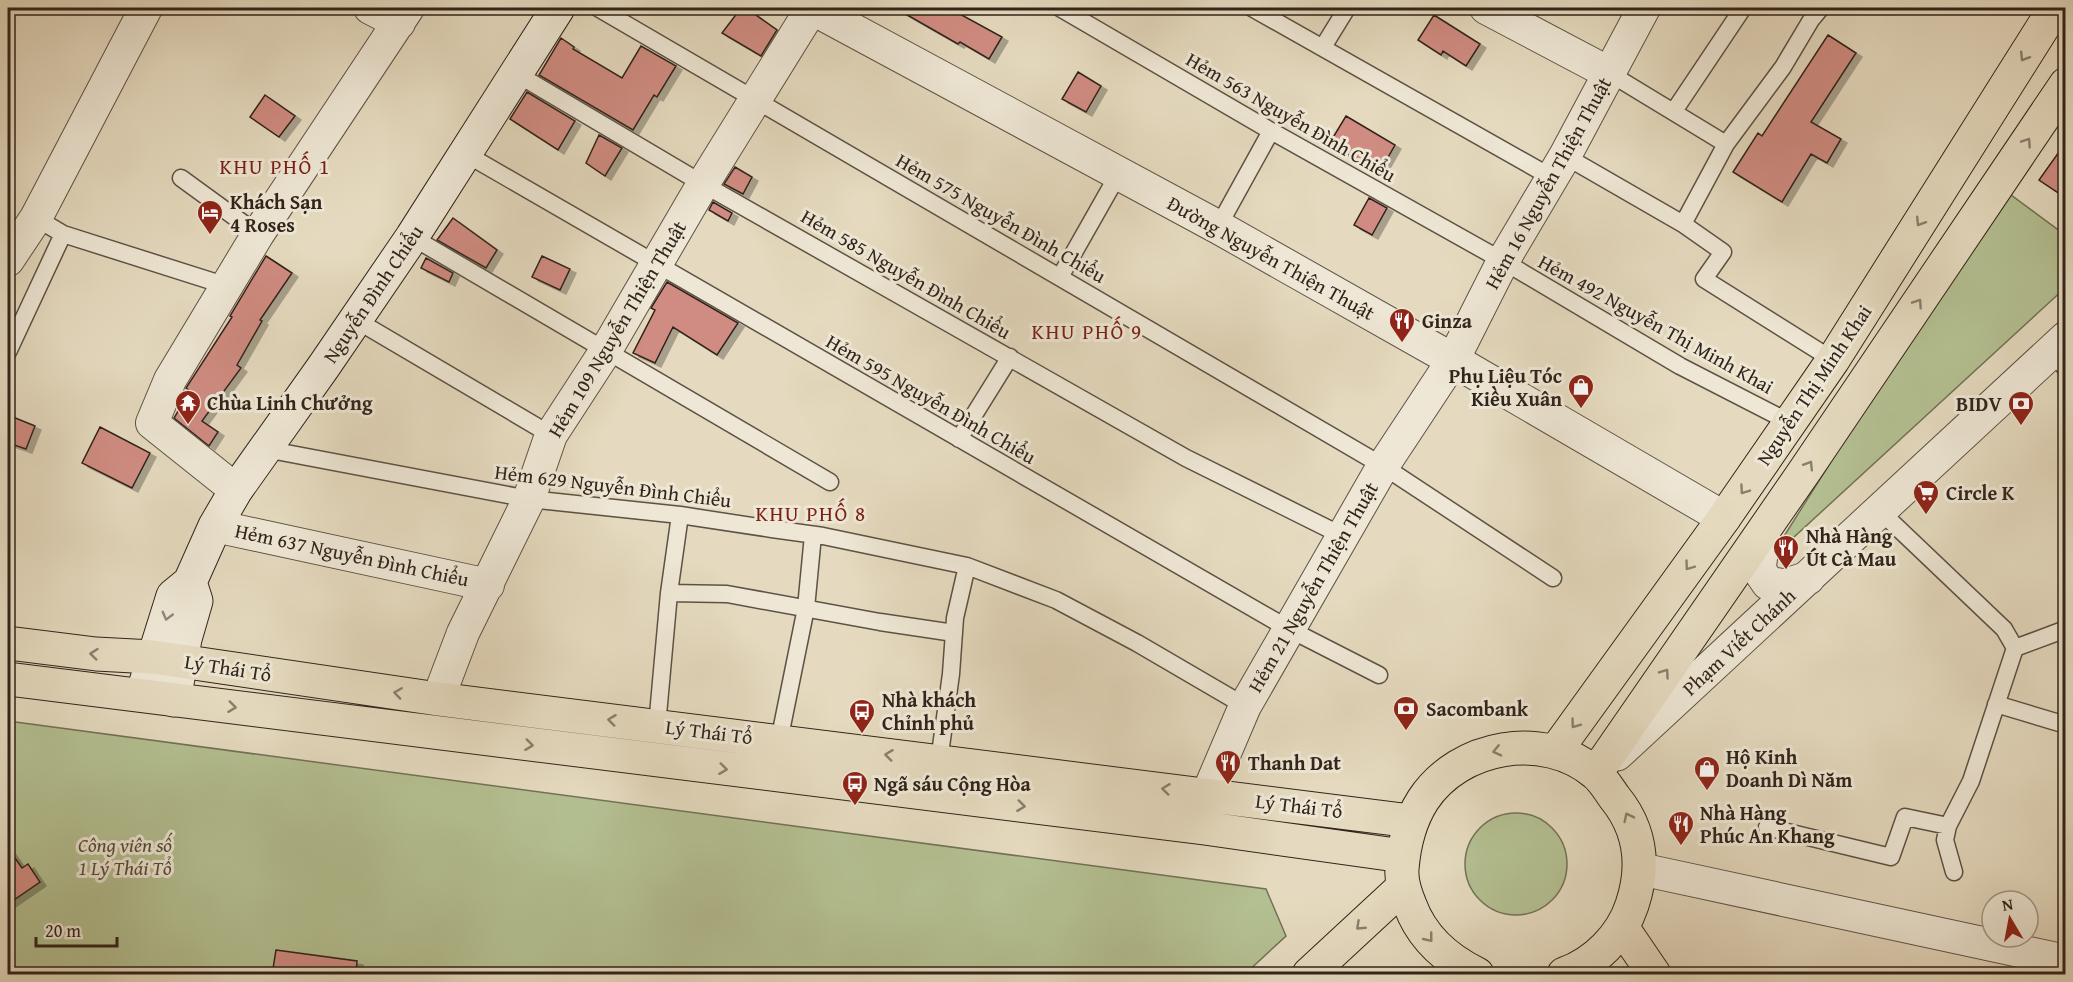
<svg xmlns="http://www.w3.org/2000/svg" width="2073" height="982" font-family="'Gentium Book Plus',serif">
<defs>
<filter id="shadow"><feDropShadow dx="6" dy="4" stdDeviation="0" flood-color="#0004"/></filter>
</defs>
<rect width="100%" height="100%" fill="#e5dabf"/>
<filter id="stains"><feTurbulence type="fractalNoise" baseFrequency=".00333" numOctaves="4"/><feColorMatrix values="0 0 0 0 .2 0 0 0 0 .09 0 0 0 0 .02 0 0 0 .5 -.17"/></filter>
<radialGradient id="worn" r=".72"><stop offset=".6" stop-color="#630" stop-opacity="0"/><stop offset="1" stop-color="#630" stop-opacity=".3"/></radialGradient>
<!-- green -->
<path fill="#b4c092" stroke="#727256" stroke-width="1.5" d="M2003 189 2065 235V288L1769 560Z
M8 721 1266 889 1286 936 1245 974H8Z
M1465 864a51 51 0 1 1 102 0a51 51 0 1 1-102 0Z"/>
<!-- building -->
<path fill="#d08c82" stroke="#30241b" stroke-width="1.5" filter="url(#shadow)" d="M741 8H746L777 30 761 56 722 33Z
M895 8H949L1002 37 989 59 960 42 958 44Z
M1434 15 1480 44 1466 66 1443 51 1441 55 1418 40Z
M1828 35 1856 53 1811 122 1841 139 1827 163 1811 154 1782 202 1733 172 1758 133 1762 136Z
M561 38 574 47 573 49 622 78 641 46 676 66 657 97 654 95 633 130 539 75Z
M1078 72 1101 86 1086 112 1062 99Z
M527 92 575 121 558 150 510 119Z
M265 95 295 116 279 137 250 117Z
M1346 116 1395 145 1379 173 1329 144Z
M599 135 622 148 605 176 586 163Z
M2066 142V198L2039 180Z
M735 167 752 177 743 194 724 184Z
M1369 198 1387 208 1372 235 1354 225Z
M713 202 732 213 728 221 709 210Z
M453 218 497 250 486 268 437 240Z
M266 256 292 273 260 320 262 321 237 365 241 368 202 421 218 432 209 446 174 418 190 391 186 388 232 317 230 316Z
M542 256 570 269 560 290 532 277Z
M426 258 453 273 449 282 421 268Z
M667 282 738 323 717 355 673 327 655 363 633 353 655 310 651 308Z
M8 415 35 426 26 449 8 443Z
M100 427 150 453 132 488 82 463Z
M8 848 22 868 28 864 40 882 8 904Z
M276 950 357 961 356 975H272Z"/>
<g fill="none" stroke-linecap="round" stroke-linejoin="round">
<defs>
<path id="service" d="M598 8 1383 466 1553 578
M1060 8 1271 131 1503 261 1680 366 1789 422
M1252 8 1551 177
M1323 47 1347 8
M1609 73 1726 144
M517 74 703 184 1186 458 1343 536
M1674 111 1743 8
M466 154 1289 629 1379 675
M1565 156 1683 224 1723 252 1704 279 1833 360
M181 178 258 234
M36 218 63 234 227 286
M1683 224 1726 144 1783 67 1811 20 1821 8
M1218 227 1271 131
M412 237 830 482
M1060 277 1119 173
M356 320 551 435
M2051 351 2066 369
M8 352 63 234
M959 439 1010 357
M265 449 529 499 680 515 772 529 823 536 967 566 1056 600 1137 643 1245 706
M669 593 727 594 880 622 954 633
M2015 648 2066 629
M1996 704 2066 725
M657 726 669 593 680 515
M779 741 806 608 813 535
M939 761 951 674 955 618 967 566
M1948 826 1945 840 1954 872
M1767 827 1891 857 1905 817 1948 826 1971 781 2015 648 2004 629 1879 510"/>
<path id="minor" d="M370 8 399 23
M1486 8 1609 73
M8 260 36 218 146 8
M236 490 152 423 170 380 258 234 408 8
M215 526 488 585
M438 699 463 633 529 499 551 435 605 352 703 184 812 8
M1204 822 1207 795 1245 706 1383 466 1453 360 1503 261 1565 156 1644 8
M1640 869 2066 961"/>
<path id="tertiary" d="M812 8 1218 227 1453 360 1724 518
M1764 531 1759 570 1768 583 1784 586 1808 578
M1617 754 2066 338"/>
<path id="secondary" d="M142 695 173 596 190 582 215 526 236 490 324 366 412 237 558 8
M174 700 185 639 196 601 190 582"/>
<path id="primary" d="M8 643 96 654 153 657 438 699 1411 821
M8 679 1204 828 1403 856
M1555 752 1724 518 1833 360 2055 8
M1596 773 1806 469 2066 84
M1622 927 1654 974
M1309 974 1403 887
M1477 974C1446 959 1422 938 1410 905 1405 893 1401 882 1402 869 1404 844 1409 822 1423 800 1459 745 1544 730 1595 773 1603 779 1609 790 1615 798 1641 830 1645 866 1632 905 1622 936 1595 963 1564 974"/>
</defs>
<!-- service casing -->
<use href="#service" stroke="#5d5244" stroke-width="19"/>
<!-- minor casing -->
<use href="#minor" stroke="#5d5244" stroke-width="34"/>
<!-- tertiary casing -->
<use href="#tertiary" stroke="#5d5244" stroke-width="35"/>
<!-- secondary casing -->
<use href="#secondary" stroke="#30241b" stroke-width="35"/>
<!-- primary casing -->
<use href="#primary" stroke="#30241b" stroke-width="35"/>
<!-- service -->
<use href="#service" stroke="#eee7d5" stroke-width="16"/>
<!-- minor -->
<use href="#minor" stroke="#eee7d5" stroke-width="32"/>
<!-- tertiary -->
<use href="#tertiary" stroke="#eee7d5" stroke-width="33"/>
<!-- secondary -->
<use href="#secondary" stroke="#eee7d5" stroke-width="33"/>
<!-- primary -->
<use href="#primary" stroke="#e5dabf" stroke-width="33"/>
</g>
<!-- one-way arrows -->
<defs><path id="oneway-chevron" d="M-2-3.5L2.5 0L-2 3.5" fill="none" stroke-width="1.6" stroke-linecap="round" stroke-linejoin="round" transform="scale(1.5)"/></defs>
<g stroke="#8a7f6d">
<use href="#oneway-chevron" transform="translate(2024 57) rotate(122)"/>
<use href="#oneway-chevron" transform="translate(2027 142) rotate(-56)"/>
<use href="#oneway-chevron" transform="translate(1920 222) rotate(122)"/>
<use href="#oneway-chevron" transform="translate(1918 303) rotate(-56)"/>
<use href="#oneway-chevron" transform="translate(1809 465) rotate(-58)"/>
<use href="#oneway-chevron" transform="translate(1744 490) rotate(125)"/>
<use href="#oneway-chevron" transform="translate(1689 566) rotate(126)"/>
<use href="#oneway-chevron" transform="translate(94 654) rotate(-174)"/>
<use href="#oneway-chevron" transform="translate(1665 673) rotate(-55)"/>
<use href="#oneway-chevron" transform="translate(398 693) rotate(-172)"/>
<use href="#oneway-chevron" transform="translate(232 707) rotate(7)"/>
<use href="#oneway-chevron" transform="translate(612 720) rotate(-173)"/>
<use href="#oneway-chevron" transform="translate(1575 724) rotate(126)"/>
<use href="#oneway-chevron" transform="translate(529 745) rotate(7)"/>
<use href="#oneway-chevron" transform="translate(1497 751) rotate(167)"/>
<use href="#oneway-chevron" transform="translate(889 755) rotate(-173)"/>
<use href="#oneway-chevron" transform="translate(723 769) rotate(7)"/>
<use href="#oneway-chevron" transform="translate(1166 789) rotate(-173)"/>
<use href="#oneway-chevron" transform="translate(1021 806) rotate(7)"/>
<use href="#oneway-chevron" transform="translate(1628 817) rotate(-116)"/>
<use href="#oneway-chevron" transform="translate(1360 926) rotate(137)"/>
<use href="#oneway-chevron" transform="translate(1429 938) rotate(51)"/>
</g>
<use stroke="#8f8678" href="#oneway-chevron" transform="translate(167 616) rotate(105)"/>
<!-- icons -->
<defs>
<symbol id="hotel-pin" viewBox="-11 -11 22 30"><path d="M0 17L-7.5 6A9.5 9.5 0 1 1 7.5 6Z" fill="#8f2418" stroke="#eee7d5"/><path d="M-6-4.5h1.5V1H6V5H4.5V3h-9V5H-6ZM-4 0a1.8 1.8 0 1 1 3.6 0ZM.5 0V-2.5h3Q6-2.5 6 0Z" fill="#fff"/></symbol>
<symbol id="restaurant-pin" viewBox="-11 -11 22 30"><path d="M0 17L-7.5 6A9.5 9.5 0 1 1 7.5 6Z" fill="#8f2418" stroke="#eee7d5"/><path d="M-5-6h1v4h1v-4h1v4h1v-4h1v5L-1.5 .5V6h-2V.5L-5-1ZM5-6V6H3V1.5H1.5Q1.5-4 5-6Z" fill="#fff"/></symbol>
<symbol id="shop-pin" viewBox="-11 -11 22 30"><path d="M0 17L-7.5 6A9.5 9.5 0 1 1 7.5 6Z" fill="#8f2418" stroke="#eee7d5"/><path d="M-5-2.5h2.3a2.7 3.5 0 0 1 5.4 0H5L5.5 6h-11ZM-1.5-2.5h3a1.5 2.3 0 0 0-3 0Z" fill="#fff"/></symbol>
<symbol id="temple-pin" viewBox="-11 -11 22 30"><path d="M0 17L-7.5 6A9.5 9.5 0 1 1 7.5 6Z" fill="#8f2418" stroke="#eee7d5"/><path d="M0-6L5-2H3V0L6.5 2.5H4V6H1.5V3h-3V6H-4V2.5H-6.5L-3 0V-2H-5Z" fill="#fff"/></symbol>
<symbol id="bank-pin" viewBox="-11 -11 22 30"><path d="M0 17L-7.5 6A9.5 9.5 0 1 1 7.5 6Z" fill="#8f2418" stroke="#eee7d5"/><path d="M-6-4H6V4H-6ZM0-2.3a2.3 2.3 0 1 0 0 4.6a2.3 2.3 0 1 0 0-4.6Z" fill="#fff"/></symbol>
<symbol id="supermarket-pin" viewBox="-11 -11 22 30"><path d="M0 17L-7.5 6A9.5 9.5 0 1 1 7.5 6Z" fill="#8f2418" stroke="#eee7d5"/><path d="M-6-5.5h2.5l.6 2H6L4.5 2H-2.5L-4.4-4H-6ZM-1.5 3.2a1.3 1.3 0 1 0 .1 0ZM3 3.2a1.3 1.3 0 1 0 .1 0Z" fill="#fff"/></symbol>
<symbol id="bus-pin" viewBox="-11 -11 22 30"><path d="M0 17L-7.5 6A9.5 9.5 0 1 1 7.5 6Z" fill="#8f2418" stroke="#eee7d5"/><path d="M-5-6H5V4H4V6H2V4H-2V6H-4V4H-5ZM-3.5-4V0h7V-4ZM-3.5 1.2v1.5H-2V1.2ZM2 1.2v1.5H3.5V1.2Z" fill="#fff"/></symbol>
</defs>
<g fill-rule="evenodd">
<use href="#hotel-pin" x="195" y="198" width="30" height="40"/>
<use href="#restaurant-pin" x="1387" y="306" width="30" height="40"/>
<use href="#shop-pin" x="1566" y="372" width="30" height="40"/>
<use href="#temple-pin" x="173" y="388" width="30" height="40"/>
<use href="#bank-pin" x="2006" y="389" width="30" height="40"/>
<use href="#supermarket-pin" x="1911" y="478" width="30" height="40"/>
<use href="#restaurant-pin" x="1771" y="533" width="30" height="40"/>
<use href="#bank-pin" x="1391" y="694" width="30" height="40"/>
<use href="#bus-pin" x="847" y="697" width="30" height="40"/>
<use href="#restaurant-pin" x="1213" y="748" width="30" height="40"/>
<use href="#shop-pin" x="1692" y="754" width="30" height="40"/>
<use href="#bus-pin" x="840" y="769" width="30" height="40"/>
<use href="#restaurant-pin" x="1666" y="809" width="30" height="40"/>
</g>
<g text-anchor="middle" stroke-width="6" stroke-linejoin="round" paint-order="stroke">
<!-- street labels -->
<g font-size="20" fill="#30241b" stroke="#eee7d5">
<text transform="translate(1291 117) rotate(30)" y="7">Hẻm 563 Nguyễn Ðình Chiểu</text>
<text transform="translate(1548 183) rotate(-61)" y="7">Hẻm 16 Nguyễn Thiện Thuật</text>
<text transform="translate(1001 218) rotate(30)" y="7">Hẻm 575 Nguyễn Ðình Chiểu</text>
<text transform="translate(1271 258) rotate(29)" y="7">Đường Nguyễn Thiện Thuật</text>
<text transform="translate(906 274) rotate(30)" y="7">Hẻm 585 Nguyễn Ðình Chiểu</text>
<text transform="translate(373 294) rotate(-56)" y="7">Nguyễn Đình Chiểu</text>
<text transform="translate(1656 324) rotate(29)" y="7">Hẻm 492 Nguyễn Thị Minh Khai</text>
<text transform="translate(617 329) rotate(-59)" y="7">Hẻm 109 Nguyễn Thiện Thuật</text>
<text transform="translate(1814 385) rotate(-56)" y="7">Nguyễn Thị Minh Khai</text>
<text transform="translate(931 399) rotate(30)" y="7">Hẻm 595 Nguyễn Ðình Chiểu</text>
<text transform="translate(613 486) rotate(7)" y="7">Hẻm 629 Nguyễn Ðình Chiểu</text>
<text transform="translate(352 555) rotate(12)" y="7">Hẻm 637 Nguyễn Ðình Chiểu</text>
<text transform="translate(1313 587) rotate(-60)" y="7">Hẻm 21 Nguyễn Thiện Thuật</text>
<text transform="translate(1739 642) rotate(-43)" y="7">Phạm Viết Chánh</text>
<text transform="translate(228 668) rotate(9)" y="7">Lý Thái Tổ</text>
<text transform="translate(709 732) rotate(7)" y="7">Lý Thái Tổ</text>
<text transform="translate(1299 806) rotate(7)" y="7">Lý Thái Tổ</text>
</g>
<!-- poi labels -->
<g font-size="20" font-weight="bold" fill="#30241b" stroke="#eee7d5" text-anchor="start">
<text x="230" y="209">Khách Sạn<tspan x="230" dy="23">4 Roses</tspan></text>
<text x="1422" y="328">Ginza</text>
<text x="1562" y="383" text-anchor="end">Phụ Liệu Tóc<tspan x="1562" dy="23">Kiều Xuân</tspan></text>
<text x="207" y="410">Chùa Linh Chưởng</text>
<text x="2002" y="411" text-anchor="end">BIDV</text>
<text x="1946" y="500">Circle K</text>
<text x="1806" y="543">Nhà Hàng<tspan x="1806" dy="23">Út Cà Mau</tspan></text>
<text x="882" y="707">Nhà khách<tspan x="882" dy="23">Chỉnh phủ</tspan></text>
<text x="1426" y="716">Sacombank</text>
<text x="1726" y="764">Hộ Kinh<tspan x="1726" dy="23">Doanh Dì Năm</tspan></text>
<text x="1248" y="770">Thanh Dat</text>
<text x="874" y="791">Ngã sáu Cộng Hòa</text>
<text x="1700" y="820">Nhà Hàng<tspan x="1700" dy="23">Phúc An Khang</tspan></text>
</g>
<!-- park labels -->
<g font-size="20" font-style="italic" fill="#514b39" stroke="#eee7d5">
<text x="125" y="852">Công viên số<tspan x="125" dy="23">1 Lý Thái Tổ</tspan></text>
</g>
<!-- neighbourhood labels -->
<g font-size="21" letter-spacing="1.5" fill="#7a1f14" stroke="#eee7d5">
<text x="275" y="174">KHU PHỐ 1</text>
<text x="1087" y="339">KHU PHỐ 9</text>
<text x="811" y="521">KHU PHỐ 8</text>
</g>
</g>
<!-- margin -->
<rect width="2073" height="982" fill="none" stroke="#e5dabf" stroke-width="30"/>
<rect x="9" y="9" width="2055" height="964" fill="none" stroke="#30241b" stroke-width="3"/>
<rect x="15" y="15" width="2043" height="952" fill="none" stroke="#30241b" stroke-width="1.5"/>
<!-- north arrow -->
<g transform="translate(2010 919) rotate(350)"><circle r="28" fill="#eee7d5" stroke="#a2998b" stroke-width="1.5"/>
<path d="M0-4.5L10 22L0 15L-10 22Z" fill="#8f2418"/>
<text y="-9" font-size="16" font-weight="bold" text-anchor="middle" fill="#30241b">N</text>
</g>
<!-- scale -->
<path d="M36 937v9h81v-9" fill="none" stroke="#30241b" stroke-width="3"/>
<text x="45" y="937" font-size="18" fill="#30241b" stroke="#eee7d5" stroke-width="4.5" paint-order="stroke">20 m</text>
<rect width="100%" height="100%" filter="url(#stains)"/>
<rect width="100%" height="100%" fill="url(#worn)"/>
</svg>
